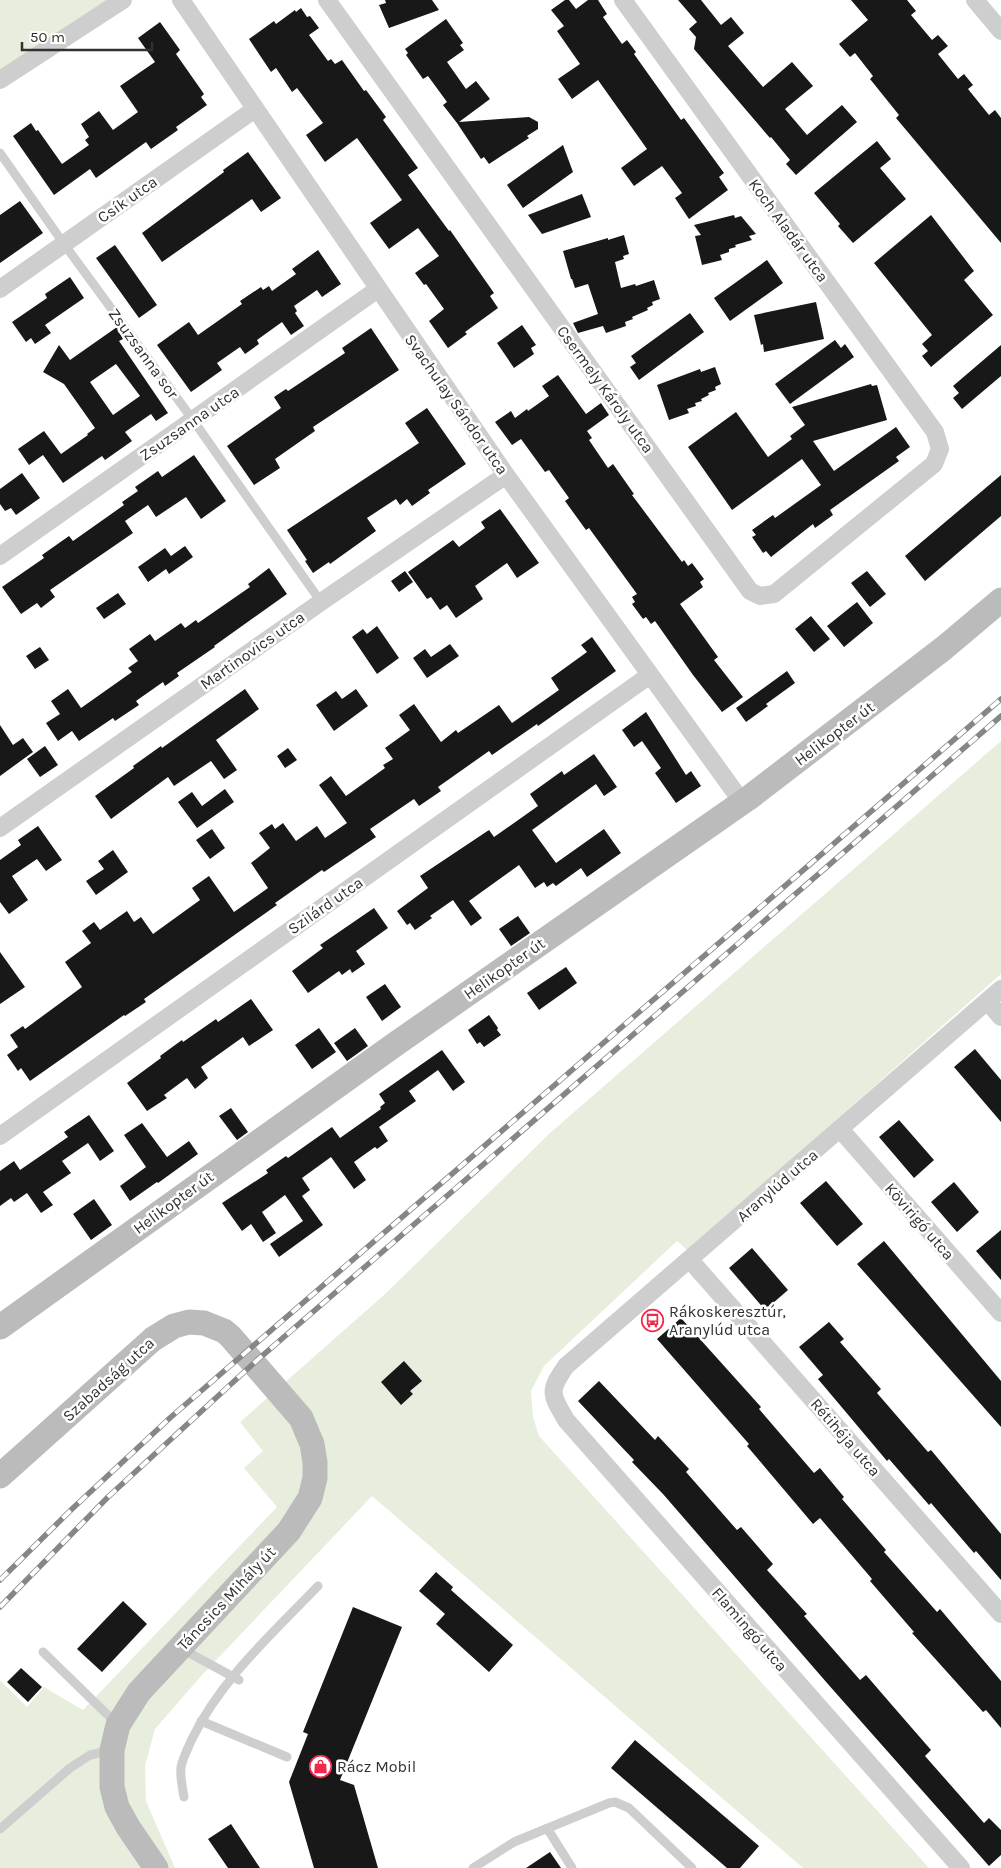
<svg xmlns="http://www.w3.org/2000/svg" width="1001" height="1868" font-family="Karla,sans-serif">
<rect width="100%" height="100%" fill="#fff"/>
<!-- green -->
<path fill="#e8eede" d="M0 0H108L0 70Z
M1001 741V974L688 1251 677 1241 544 1366 531 1391 533 1417 539 1436 929 1868H803L372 1496 202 1675 155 1729 145 1766 146 1801 175 1868H0V1680L27 1707 44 1687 83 1710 277 1507 244 1468 263 1451 240 1422 385 1294 550 1133Z"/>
<!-- building -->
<path fill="#181818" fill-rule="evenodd" d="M385 0H432L439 10 389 28 379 5 386 3Z
M565 0H569L576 9 588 0H598L607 14 603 17 622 44 627 40 636 52 634 54 681 120 684 118 724 173 719 177 728 190 689 219 675 198 682 193 662 166 634 186 621 168 647 149 598 80 572 99 558 79 580 64 557 31 564 26 551 10Z
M678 0H701L721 25 731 17 744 33 728 46 763 87 792 62 813 86 785 109 807 135 842 105 857 122 796 175 786 164 790 160 771 137 770 138 694 49 696 37 689 29 697 22Z
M851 0H907L916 11 911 15 932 40 938 35 948 46 938 54 958 79 964 74 973 85 968 89 989 115 995 110 1001 118V243L896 118 899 115 870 79 873 76 855 53 850 57 839 44 868 20Z
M301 8 307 17 310 16 319 28 309 35 328 61 331 59 335 64 342 60 364 91 366 90 386 117 383 120 418 168 408 175 449 231 450 230 494 293 490 296 498 308 465 332 467 334 448 348 429 321 444 309 426 284 424 285 415 273 439 256 418 228 389 249 370 223 402 200 357 138 325 162 306 135 323 123 297 88 292 92 276 68 271 72 249 39 274 21 276 24 295 10 296 12Z
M446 19 463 43 460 45 464 50 447 62 466 89 476 81 490 99 459 122 529 117 538 122V129L527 136 529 138 489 164 484 157 481 159 457 123 443 105 447 102 428 76 423 79 406 55 408 53 405 49Z
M160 22 180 50 176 54 204 94 201 97 207 105 176 127 178 130 151 149 146 142 96 178 90 169 54 195 13 136 31 123 36 131 38 130 62 164 89 145 85 140 89 137 81 124 99 111 113 130 138 112 120 86 155 62 138 38Z
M877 141 891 159 880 168 906 199 853 243 838 226 840 224 814 193Z
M563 145 573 172 523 208 507 185Z
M248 152 281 198 261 212 252 199 162 262 142 233 224 172 223 170Z
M582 194 591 217 542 234 528 215Z
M20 201 43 233 0 263V215Z
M734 215 735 218 741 216 756 234 749 236 752 240 735 245 736 247 729 249V252L720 255 722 260 702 265 695 236 701 235 694 225Z
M931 215 974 271 964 280 993 315 931 367 922 356 928 351 922 344 932 335 874 263Z
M624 235 629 254 623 256 624 259 615 262 621 288 635 284 636 286 654 280 660 299 652 302 653 305 647 308 648 310 632 317 633 319 625 322 626 326 606 333 603 326 578 333 573 323 598 314 588 284 575 288 572 279H571L563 251 608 238V240Z
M115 245 157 305 139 318 96 258Z
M318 250 341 284 322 297 317 290 294 306 297 311 295 313 304 326 291 335 282 322 257 340 259 344 245 354 240 347 217 363 222 370 191 392 157 345 189 322 198 335 242 304 240 301 261 287 263 290 269 286 272 291 296 274 292 269Z
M767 260 783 283 730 321 714 298Z
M70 277 84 298 45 325 51 333 35 344 31 338 26 342 12 322 47 298 45 294Z
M816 302 824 339 764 352 763 344 761 345 754 315Z
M690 313 704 332 639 380 630 367 636 363 631 356Z
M522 325 536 345 531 348 534 354 514 368 497 343Z
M117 327 125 338 119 341 168 413 156 421 151 414 125 432 132 441 105 460 102 456 63 483 43 455 29 465 18 449 44 431 61 454 88 435 87 434 95 428 64 384 43 372 59 345 70 360ZM116 364 140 396 113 415 90 382Z
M371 328 399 370 313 427 315 431 275 459 280 468 254 485 227 446 281 408 274 397 286 389 288 391 345 353 342 348Z
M835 340 841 348 845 344 854 357 790 404 775 384Z
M1001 345V376L962 409 953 398 959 393 953 386Z
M715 367 721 384 715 387 716 390 708 393 709 395 701 399 702 401 695 403 696 406 687 409 689 413 669 420 657 385 700 369 701 372Z
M558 375 586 414 601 403 609 415 587 431 592 438 589 440 608 468 613 464 634 494 632 495 682 562 684 560 688 566 692 563 704 579 700 582 703 587 680 604 718 657 714 660 743 697 722 712 693 675 655 621 651 624 646 617 643 619 632 604 635 602 632 597 637 594 589 528 586 530 565 501 569 498 549 470 545 472 521 439 512 445 495 422 511 411 515 418 527 409 528 411 549 396 542 386Z
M871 384 872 386 877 385 887 420 813 441 834 471 896 427 910 447 896 457 899 461 830 510 833 515 815 528 813 524 771 557 766 551 763 553 752 537 756 535 752 530 773 515 775 518 821 485 802 459 732 510 688 447 736 412 768 457 792 439 790 436 805 425 792 407Z
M427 408 466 464 428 490 430 493 412 506 407 499 400 505 396 499 367 518 376 531 330 564 329 562 313 573 305 561 307 560 287 530 419 443 405 423Z
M194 455 226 501 201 519 186 497 156 517 148 505 125 521 133 533 50 590 55 597 41 608 37 603 21 614 2 587 44 558 42 555 69 536 73 541 124 505 122 502 138 491 135 487 158 471 162 477Z
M22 473 40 498 16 515 11 508 5 511 0 504V489Z
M1001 475V516L925 581 905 556Z
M500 509 539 563 517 578 507 563 475 586 483 599 456 618 447 605 440 610 431 597 427 599 408 572 453 540 459 547 485 528 481 522Z
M185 546 193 557 169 574 166 569 148 582 138 567 165 548 171 556Z
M269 568 287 594 214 646 215 647 177 673 179 676 165 686 163 682 136 701 139 705 115 721 113 718 79 741 72 731 58 741 46 723 60 714 51 701 68 689 81 708 132 672 128 668 138 661 129 649 150 634 155 641 181 623 185 628 196 620 198 623 250 587 248 584Z
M405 571 413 582 399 592 391 581Z
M867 571 886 594 870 607 851 583Z
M118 593 126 604 104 619 96 608Z
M857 602 873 623 844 647 827 626Z
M811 616 830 639 814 652 795 629Z
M377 626 399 658 377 674 352 637 363 629 367 634Z
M592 637 616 671 538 726 537 724 492 755 489 751 438 787 441 791 419 806 414 799 370 829 376 837 324 872 322 870 275 903 277 905 144 999 146 1002 125 1016 124 1015 30 1081 21 1068 18 1071 7 1055 18 1047 10 1035 23 1026 25 1029 82 987 65 962 91 943 82 931 94 922 100 930 127 911 134 922 141 917 153 934 200 900 192 888 209 876 234 912 268 888 251 863 270 848 259 833 272 824 275 829 283 823 296 841 317 826 325 838 347 823 319 785 331 776 346 796 385 768 383 765 393 759 385 748 410 730 399 715 414 704 441 742 456 730 458 733 499 705 512 723 559 690 551 678 587 652 581 645Z
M450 644 459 656 427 678 413 658 425 649 431 657Z
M40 647 49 660 35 669 26 656Z
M787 671 795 683 766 704 768 706 746 722 736 708Z
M245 689 259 709 216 740 237 770 224 779 211 761 174 786 168 777 111 819 95 796 134 768 133 766 161 746 162 748Z
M356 689 368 706 334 731 316 705 336 691 342 699Z
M646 712 686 775 691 771 701 786 676 803 655 773 661 768 642 741 634 747 622 730Z
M0 725 13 745 23 738 33 752 0 776Z
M45 746 58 765 40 777 27 759Z
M288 748 297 760 285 768 277 756Z
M594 754 617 787 604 796 596 784 532 830 556 863 604 829 621 853 587 877 581 868 556 886 553 883 547 887 544 882 535 888 519 865 469 901 482 918 471 926 453 900 430 916 432 918 415 930 410 923 407 925 397 911 428 888 420 876 489 830 494 837 538 806 530 794 562 771 564 775Z
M225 789 234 802 197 828 178 802 192 792 202 806Z
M38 826 62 860 46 871 37 859 12 876 28 900 9 914 0 902V860L21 845 18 840Z
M212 829 225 848 210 859 196 840Z
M113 850 128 872 96 895 86 881 104 869 98 861Z
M374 908 388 928 356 951 365 964 352 973 350 969 342 975 339 971 308 993 292 971 323 948 320 945Z
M518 916 530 933 511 946 499 929Z
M0 952 25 987 0 1004Z
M566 967 577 983 539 1010 527 993Z
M385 984 401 1007 382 1021 366 997Z
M251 999 273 1030 249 1046 243 1037 201 1067 208 1078 195 1089 187 1078 164 1095 167 1098 147 1111 127 1083 161 1058 160 1056 182 1040 183 1042 216 1019 218 1022Z
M489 1015 498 1028 497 1030 501 1035 484 1047 480 1042 477 1044 468 1030Z
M319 1028 336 1052 312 1069 295 1045Z
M355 1028 368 1046 347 1061 334 1043Z
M975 1049 1001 1080V1122L954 1067Z
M442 1050 465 1082 453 1091 438 1070 409 1091 416 1101 379 1127 388 1141 377 1149 375 1147 354 1162 366 1180 354 1189 331 1157 302 1178 310 1190 302 1196 323 1225 279 1257 270 1244 303 1221 285 1195 262 1212 276 1233 263 1242 251 1224 242 1231 222 1203 268 1173 266 1170 286 1156 288 1158 332 1127 340 1138 381 1109 380 1107 385 1103 379 1094Z
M231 1108 248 1132 237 1140 219 1116Z
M89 1115 114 1151 100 1161 88 1143 62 1161 71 1173 43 1192 53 1205 41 1213 27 1193 14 1202 11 1198 0 1206V1171L14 1161 20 1170 68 1137 64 1132Z
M899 1120 934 1160 914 1178 879 1137Z
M142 1123 167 1157 189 1141 198 1154 158 1183 157 1182 130 1201 120 1186 146 1167 124 1135Z
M826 1181 863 1224 837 1246 800 1203Z
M954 1182 979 1212 957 1232 931 1202Z
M94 1199 112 1225 91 1240 73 1214Z
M1001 1230V1280L976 1251Z
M884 1241 1001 1381V1427L857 1264Z
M752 1248 788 1290 765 1310 729 1268Z
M681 1318 761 1407 759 1409 814 1473 820 1468 844 1497 842 1499 886 1550 884 1552 937 1612 940 1609 1001 1681V1728L986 1710 983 1712 912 1633 914 1632 870 1581 872 1579 820 1518 813 1524 747 1446 749 1444 657 1339Z
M829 1322 844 1339 840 1342 881 1389 877 1393 928 1452 931 1450 1001 1534V1580L976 1551 974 1553 931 1503 929 1505 889 1459 887 1461 818 1379 823 1375 799 1347Z
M404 1361 422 1381 410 1391 413 1394 401 1405 381 1382Z
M599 1381 655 1440 658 1436 689 1469 686 1472 737 1530 741 1527 773 1564 767 1570 807 1614 804 1616 860 1680 866 1675 891 1704 931 1750 925 1756 984 1823 989 1818 1001 1830V1855L989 1866 827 1683 663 1494 632 1462 634 1460 578 1401Z
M436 1572 453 1587 451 1590 513 1645 489 1672 436 1624 445 1614 419 1591Z
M123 1601 147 1624 102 1672 77 1649Z
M353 1607 402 1627 340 1780 354 1785 378 1868H314L289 1782 308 1734 303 1732Z
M21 1668 42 1687 28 1702 7 1682Z
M635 1740 759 1846 740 1868H727L611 1768Z
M231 1824 260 1868H228L208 1839Z
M550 1852 561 1868H526Z"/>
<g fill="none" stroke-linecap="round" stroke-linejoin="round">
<!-- lane -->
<path stroke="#cecece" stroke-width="9" d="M0 153 64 244 193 420 321 602
M182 1649 239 1680
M43 1652 116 1723
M201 1721 287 1757
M184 1797C182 1786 180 1778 181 1767 183 1757 188 1748 192 1739 221 1679 273 1633 318 1586
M547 1828 572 1868
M0 1829 70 1768 90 1755 111 1750
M473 1868 514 1842 609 1803 615 1802 629 1808 692 1868"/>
<!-- street -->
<path stroke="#cecece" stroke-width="18" d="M181 0 506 475 742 802
M327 0 750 591 760 596 774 594 934 464 940 449 935 432 623 0
M975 0 1001 31
M0 80 123 0
M0 289 255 109
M0 556 378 289
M0 828 321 602 506 475
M987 1001 1001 1017
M840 1129 1001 1313
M0 1136 650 675
M690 1260 1001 1614
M961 1868 566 1420C551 1394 548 1392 566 1366L1001 989"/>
<!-- secondary -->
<path stroke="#bbb" stroke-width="25" d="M0 1327 397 1043 750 797 944 648 1001 600
M0 1476 153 1339 174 1326 189 1322 204 1323 224 1331 230 1336 301 1418 312 1444 315 1462V1478L310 1498 289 1531 139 1692 118 1725 112 1750V1787L117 1807 128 1827 156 1868"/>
<defs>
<path id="rail" d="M0 1580 73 1508 171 1417 1001 699
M0 1607 108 1497 254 1363 1001 716"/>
</defs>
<!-- rail casing -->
<use href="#rail" stroke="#868686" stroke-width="5.5"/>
<!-- rail -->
<use href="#rail" stroke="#fff" stroke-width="4" stroke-dasharray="11" stroke-linecap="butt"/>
</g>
<!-- icons -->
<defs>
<symbol id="bus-ring" viewBox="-11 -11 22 22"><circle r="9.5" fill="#fff" stroke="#f1294c" stroke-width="1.5"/><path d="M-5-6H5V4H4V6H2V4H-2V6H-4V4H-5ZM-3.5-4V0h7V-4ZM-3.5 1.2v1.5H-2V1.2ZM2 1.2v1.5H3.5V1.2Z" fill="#f1294c"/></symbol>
<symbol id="shop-ring" viewBox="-11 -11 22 22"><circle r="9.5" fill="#fff" stroke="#f1294c" stroke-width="1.5"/><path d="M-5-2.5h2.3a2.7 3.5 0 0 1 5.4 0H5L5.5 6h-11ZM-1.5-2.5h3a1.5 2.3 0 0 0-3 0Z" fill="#f1294c"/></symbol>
</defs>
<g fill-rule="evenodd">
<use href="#bus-ring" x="640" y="1308" width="25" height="25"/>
<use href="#shop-ring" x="308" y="1754" width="25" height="25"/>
</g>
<g text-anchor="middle" stroke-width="5" stroke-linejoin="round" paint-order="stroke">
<!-- street labels -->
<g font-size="16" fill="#313131" stroke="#fff">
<text transform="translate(127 199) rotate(-35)" y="6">Csík utca</text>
<text transform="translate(789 230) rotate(54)" y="6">Koch Aladár utca</text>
<text transform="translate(144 353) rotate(54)" y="6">Zsuzsanna sor</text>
<text transform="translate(606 389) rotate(54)" y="6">Csermely Károly utca</text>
<text transform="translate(457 404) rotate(55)" y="6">Svachulay Sándor utca</text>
<text transform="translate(189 423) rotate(-35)" y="6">Zsuzsanna utca</text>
<text transform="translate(252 650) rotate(-35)" y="6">Martinovics utca</text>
<text transform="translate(834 733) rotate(-37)" y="6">Helikopter út</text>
<text transform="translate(325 905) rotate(-35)" y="6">Szilárd utca</text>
<text transform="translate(504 968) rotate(-35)" y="6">Helikopter út</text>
<text transform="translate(777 1185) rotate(-41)" y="6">Aranylúd utca</text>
<text transform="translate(173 1202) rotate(-36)" y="6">Helikopter út</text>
<text transform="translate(920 1221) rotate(49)" y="6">Kövirigó utca</text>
<text transform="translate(108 1379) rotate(-42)" y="6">Szabadság utca</text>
<text transform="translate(846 1437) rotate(49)" y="6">Rétihéja utca</text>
<text transform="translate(226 1598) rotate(-47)" y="6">Táncsics Mihály út</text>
<text transform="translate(750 1629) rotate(49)" y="6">Flamingó utca</text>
</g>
<!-- poi labels -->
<g font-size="16" fill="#313131" stroke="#fff" text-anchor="start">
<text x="669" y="1317">Rákoskeresztúr,<tspan x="669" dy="18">Aranylúd utca</tspan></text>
<text x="337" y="1772">Rácz Mobil</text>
</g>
</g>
<!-- scale -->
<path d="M22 42v8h130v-8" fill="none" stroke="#313131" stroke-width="2.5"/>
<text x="30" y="42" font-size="15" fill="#313131" stroke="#ffffff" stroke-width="4" paint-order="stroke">50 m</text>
</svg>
